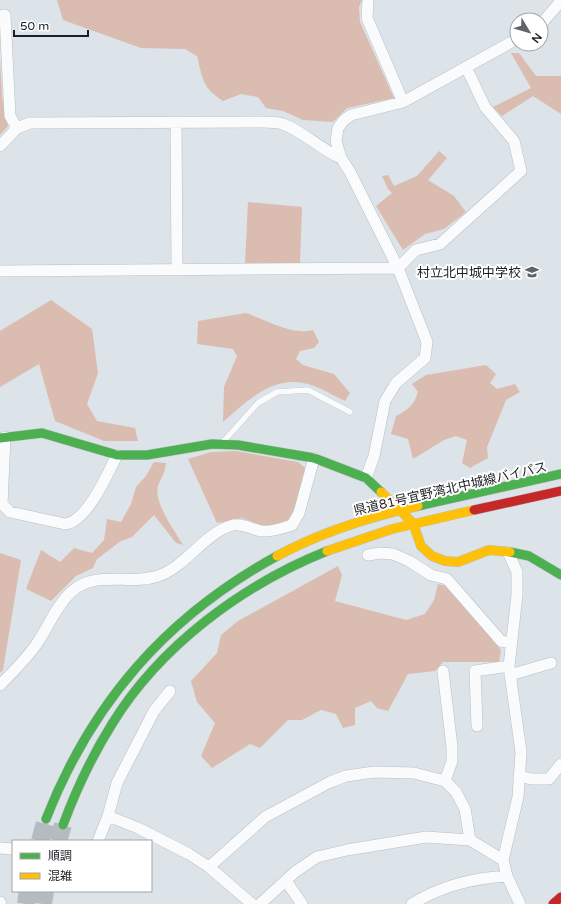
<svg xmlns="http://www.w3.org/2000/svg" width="561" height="904" font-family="'Varela Round','Noto Sans JP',sans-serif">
<rect width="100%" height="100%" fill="#dce3e9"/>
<!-- forest -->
<path fill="#dbbcb0" d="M57 0H362L359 7 360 22 394 98 347 108 333 122 303 120 283 111 266 108 258 97 241 94 223 101C202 87 203 80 197 56L185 49 141 48 63 20Z
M511 53H519L536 76H561V114L533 96 502 116 493 107 531 88Z
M0 59 2 96 8 126 0 135Z
M439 151 447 158 428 180 454 196 466 212 444 229 425 234 403 250 376 206 392 193 388 189 382 176 388 175 394 186 417 176Z
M248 202 302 207 300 264 245 263Z
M51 300 92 329 98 373 87 404 97 421 135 428 138 441H104L55 421 39 364 0 387V331Z
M246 313C266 320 292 336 313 330L319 342 314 348 300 351 296 359 303 365 334 374 350 393 345 401C332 395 317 385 303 383 271 377 244 403 223 422L224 387 237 356 233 349 197 344 198 321Z
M486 365 496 374 490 383 497 389 515 384 520 392 506 400 487 447 488 458 470 468 462 463 467 440 456 436 444 440 413 459 408 439 391 434 396 416C408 410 414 405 418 392L412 384 426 375Z
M236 451 298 462 305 468 296 511 288 523 274 527 261 525 242 518 217 523 188 459 211 452Z
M154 462 166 463C165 474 161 477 158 486 153 502 175 531 183 545L176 543 154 515 132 537 121 541 97 559 93 568 76 576 51 601 26 589 41 550 60 562 74 548 92 553 104 540 107 519 121 522 131 504 136 487 146 476Z
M0 553 21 560 3 670 0 673Z
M338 566 342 575 335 601 406 620 425 614 434 600 438 584 447 586 501 650 499 662H443L435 671 408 674 388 711 377 708 371 701 355 708V725L343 728 336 714 321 710 302 720H288L260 748 250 744 212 768 201 756 215 723 197 702 191 681 217 653 221 635 238 621Z"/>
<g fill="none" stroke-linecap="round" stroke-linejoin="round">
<!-- primary-tunnel -->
<path stroke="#b5bcc1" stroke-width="18" stroke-dasharray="18 9" stroke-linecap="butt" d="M40 841 46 819
M58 841 63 825
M26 904 28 891
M43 904 45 891"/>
<defs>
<path id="lane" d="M223 442 258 403 277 392 308 390 350 412"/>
<path id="street" d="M368 0 367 18 403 102
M0 16 5 15 10 116 17 128
M541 24 561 1
M176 122 177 270
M0 146 17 128 30 123 264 122C270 122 277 122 283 124 304 132 320 149 341 158
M0 271 398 268 416 250 440 244 521 171 514 141 485 107 466 67
M5 437 2 504 10 512 65 524C87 522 108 473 117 455
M366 478 374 456 385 401 396 383 425 358 427 342 398 268 350 172 341 158 336 141 338 128 344 120 351 115 403 102 517 39
M508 552 517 572V595L509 666 521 752 518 797 503 860 507 876 520 904
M368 555 380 553 393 554 409 561 431 575 447 579 501 641 511 643
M443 671 452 747V761L445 781
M510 675 551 663
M0 685C11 674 23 662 33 649 47 631 54 608 71 592 96 569 129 586 158 576 186 567 205 532 233 525 244 523 253 530 262 531 272 532 283 528 292 525L299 513 314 458
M477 726 475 671 509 666
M519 776 531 779H549L561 764
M108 816 117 783 154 711 170 691
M98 841 108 816 138 828 189 854 209 867 252 904
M0 848 13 849
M209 867 265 817 330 782 346 776 374 772 414 773 445 781 456 792 465 809 470 840
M286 881 302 904
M0 902 1 904
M260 904 295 872 317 857 347 850 426 837 470 840 503 860
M412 904C441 886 473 878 507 876"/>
<path id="fast" d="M0 438 42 433 117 455H147L212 444 238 445 314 458 366 478 381 492
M418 506 561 474
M510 552 529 556 561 575
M46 819C92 702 166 617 277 556
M63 825C76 790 92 756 112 724 160 646 242 585 327 551"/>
<path id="slow" d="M381 492 413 523 421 546 432 556 445 561 458 562 489 550 510 552
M327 551 392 529 474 510
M277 556C321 532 369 517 418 506"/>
<path id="jam" d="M474 510 561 491
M553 904 561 897"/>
</defs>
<!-- lane casing -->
<use href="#lane" stroke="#b9bfc3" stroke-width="6"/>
<!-- street casing -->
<use href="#street" stroke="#b9bfc3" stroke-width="12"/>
<!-- fast casing -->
<use href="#fast" stroke="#b9bfc3" stroke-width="10"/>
<!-- slow casing -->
<use href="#slow" stroke="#b9bfc3" stroke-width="10"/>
<!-- jam casing -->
<use href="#jam" stroke="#b9bfc3" stroke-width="10"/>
<!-- lane -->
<use href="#lane" stroke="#fafbfc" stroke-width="5.5"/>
<!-- street -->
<use href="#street" stroke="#fafbfc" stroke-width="11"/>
<!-- fast -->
<use href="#fast" stroke="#4caf50" stroke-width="9"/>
<!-- slow -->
<use href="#slow" stroke="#ffc107" stroke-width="9"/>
<!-- jam -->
<use href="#jam" stroke="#c62828" stroke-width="9"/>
</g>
<!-- icons -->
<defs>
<symbol id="school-bare" viewBox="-9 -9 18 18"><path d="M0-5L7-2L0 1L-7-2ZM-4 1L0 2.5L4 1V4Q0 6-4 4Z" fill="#5f6468" stroke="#fff" stroke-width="2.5" paint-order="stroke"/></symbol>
</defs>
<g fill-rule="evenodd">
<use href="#school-bare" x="522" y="262" width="20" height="20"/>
</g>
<g text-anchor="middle" stroke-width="4" stroke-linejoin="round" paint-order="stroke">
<!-- poi labels -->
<g font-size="13" fill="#1b1f23" stroke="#fff" text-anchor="end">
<text x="521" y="277">村立北中城中学校</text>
</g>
<!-- street labels -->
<g font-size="13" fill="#1b1f23" stroke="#fff">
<text transform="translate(450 488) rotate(-13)" y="5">県道81号宜野湾北中城線バイパス</text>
</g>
</g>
<!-- legend -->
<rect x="12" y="840" width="140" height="52" fill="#ffffff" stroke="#a4a5a7"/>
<rect x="20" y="853" width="20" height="6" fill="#4caf50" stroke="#a4a5a7"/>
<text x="48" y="860" font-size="12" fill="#1b1f23">順調</text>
<rect x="20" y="873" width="20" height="6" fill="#ffc107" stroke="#a4a5a7"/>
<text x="48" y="880" font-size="12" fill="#1b1f23">混雑</text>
<!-- north arrow -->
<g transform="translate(529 32) rotate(128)"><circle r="19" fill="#ffffff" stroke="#a4a5a7"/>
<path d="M0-3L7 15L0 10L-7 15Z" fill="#5f6468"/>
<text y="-6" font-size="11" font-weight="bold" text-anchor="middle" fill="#1b1f23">N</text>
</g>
<!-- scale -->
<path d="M14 30v6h74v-6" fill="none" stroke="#1b1f23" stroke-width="2"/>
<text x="20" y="30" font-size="12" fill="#1b1f23" stroke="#ffffff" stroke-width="3" paint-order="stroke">50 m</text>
</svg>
